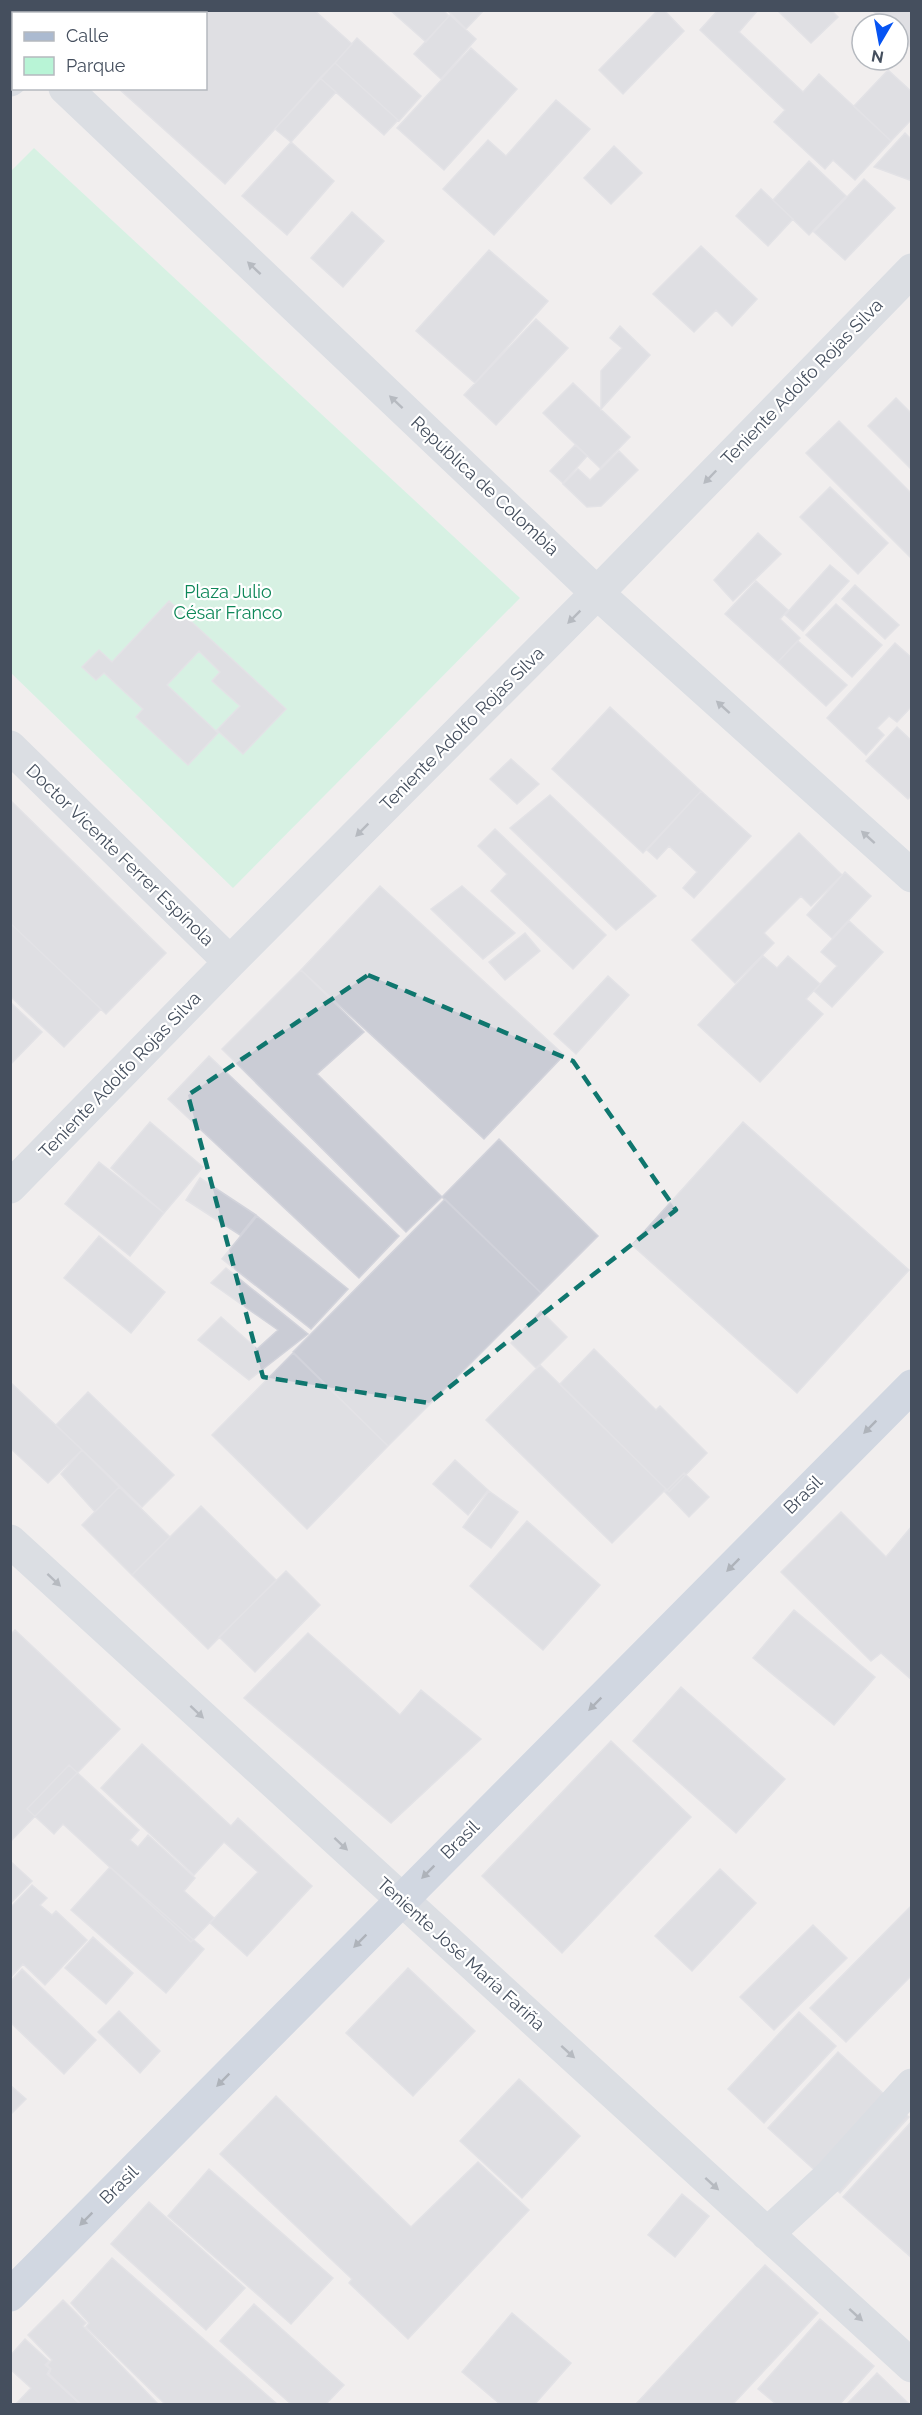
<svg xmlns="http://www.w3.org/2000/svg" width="922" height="2415" font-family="Raleway,sans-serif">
<rect width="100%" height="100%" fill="#f1eeee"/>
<!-- green -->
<path fill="#b8f4d6" d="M34 148 520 598 233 888 11 673 10 172Z"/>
<!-- building -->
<path fill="#caccd5" stroke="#d2d3db" stroke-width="1.5" d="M152 10H314L352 44 225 184 118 88H206V14H149Z
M390 10H443L449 16 426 42Z
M447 10H484L466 29Z
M658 10H664L684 31 623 94 599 70Z
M718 10H758L739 32 803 92 819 74 891 141 855 180 833 160 825 169 774 122 785 110 700 30Z
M777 10H831L838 17 811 43Z
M872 10H912V48L898 35V24H886Z
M450 15 476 39 441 79 414 54Z
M357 38 421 96 399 121 335 63Z
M471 48 517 89 444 170 397 128Z
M335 63 398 120 384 135 320 78Z
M888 70 912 92V119L891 141 854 106Z
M320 78 336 92 291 142 275 129Z
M556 100 590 129 494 235 443 189 488 140 506 156Z
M905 133 912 140V181L874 167Z
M291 142 334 181 287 235 242 196Z
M614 146 642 173 611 204 584 178Z
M809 161 846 196 809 235 773 200Z
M864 179 895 208 845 260 814 232Z
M761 189 793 219 768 246 736 216Z
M352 212 384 241 343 287 311 258Z
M701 246 757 299 732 326 716 310 694 332 653 294Z
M489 250 548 301 475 383 416 331Z
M536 319 568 348 496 425 464 395Z
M620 326 650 355 601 409V371L622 348 610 338Z
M573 383 630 437 600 468 543 413Z
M896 398 912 414V470L868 426Z
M839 421 912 494V559L806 453Z
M575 445 587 456 563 483 550 471Z
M619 451 638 470 601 506 587 507 563 484 578 469 590 480Z
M830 487 888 543 858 574 800 517Z
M758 533 781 554 733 601 714 580Z
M830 565 849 581 803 631 785 615Z
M756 581 788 610 780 619 800 638 778 662 725 614Z
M855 585 899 625 885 639 842 599Z
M169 601 286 709 243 754 217 730 240 706 212 681 220 672 199 651 167 685 218 733 188 765 136 717 143 709 104 673 96 680 82 667 99 650 112 662Z
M836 604 882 645 852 677 806 635Z
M798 641 847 685 826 706 778 662Z
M895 643 912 658V706L897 722 889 716 877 728 884 735 866 755 827 718Z
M610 707 701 791 643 853 552 769Z
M897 727 912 741V795L908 799 866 761Z
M511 759 539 784 517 804 490 779Z
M701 791 751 836 694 898 683 888 697 872 669 846 657 859 647 850Z
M550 795 656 896 616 930 510 828Z
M10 800 166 953 106 1014 10 923Z
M495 829 606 935 573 969 491 891 507 874 478 846Z
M799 833 842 875 811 906 801 896 764 933 774 943 735 983 692 940Z
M845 872 871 896 832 938 807 915Z
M380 886 564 1055 484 1139 301 970Z
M462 886 515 933 483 959 431 909Z
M849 921 883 952 832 1007 814 991 837 966 821 952Z
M10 923 101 1009 64 1047 10 996Z
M525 933 540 951 505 980 489 962Z
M763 956 777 968 788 956 820 984 806 999 823 1014 760 1082 698 1025Z
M301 970 364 1032 317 1074 442 1197 406 1232 222 1049Z
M608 976 629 995 576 1054 554 1034Z
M10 1002 42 1032 10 1065Z
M209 1056 399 1236 359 1278 168 1099Z
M150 1122 203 1167 164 1213 111 1168Z
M743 1122 909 1270 797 1393 632 1245Z
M499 1139 598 1236 541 1293 442 1197Z
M99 1162 164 1213 130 1256 65 1204Z
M200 1178 256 1215 240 1235 186 1200Z
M445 1199 541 1293 388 1446 293 1352Z
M257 1216 348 1289 311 1329 222 1259Z
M99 1236 165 1292 131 1333 64 1278Z
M226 1268 308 1334 249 1380 198 1340 221 1317 257 1349 278 1330 211 1283Z
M541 1311 567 1337 536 1368 511 1343Z
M594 1349 656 1410 660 1406 707 1453 669 1492 560 1384Z
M293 1353 388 1446 307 1529 212 1435Z
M540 1365 666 1489 612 1543 486 1420Z
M10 1382 82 1450 48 1483 10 1448Z
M88 1392 174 1475 142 1507 56 1425Z
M82 1450 119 1487 95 1512 61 1474Z
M455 1460 488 1490 468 1515 433 1484Z
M684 1473 709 1497 689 1517 665 1492Z
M119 1487 170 1537 132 1575 82 1525Z
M489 1491 518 1512 491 1548 463 1527Z
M201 1506 276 1580 208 1649 132 1575Z
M841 1512 886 1557 912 1526V1680L881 1653 871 1661 781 1572Z
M527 1521 600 1585 543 1650 470 1586Z
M286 1571 320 1605 255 1672 219 1637Z
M794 1610 875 1677 834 1725 753 1658Z
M15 1630 120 1729 10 1842V1635Z
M308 1633 400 1715 421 1690 481 1739 391 1823 244 1698Z
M681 1687 785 1779 736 1833 633 1741Z
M611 1741 691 1817 562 1953 482 1876Z
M142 1744 231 1826 238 1818 312 1886 247 1956 210 1923 258 1872 224 1842 194 1875 101 1788Z
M69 1765 139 1830 130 1840 138 1847 148 1835 195 1878 184 1891 214 1918 191 1942 63 1824 54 1834 27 1809Z
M10 1861 32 1881 10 1904Z
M110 1867 204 1949 166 1993 71 1910Z
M720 1869 756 1903 692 1971 655 1936Z
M32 1885 47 1898 40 1905 52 1915 56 1911 87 1940 45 1985 23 1964 10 1978V1908Z
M912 1905V1975L846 2042 810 2008Z
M813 1925 847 1958 774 2030 740 1997Z
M93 1937 133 1973 106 2004 65 1968Z
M408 1968 475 2031 413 2096 346 2033Z
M22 1969 96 2040 64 2074 10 2022V1982Z
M119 2011 160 2051 140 2073 98 2032Z
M799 2012 836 2046 764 2123 728 2089Z
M838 2052 909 2117 840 2193 768 2128Z
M519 2079 580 2136 522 2198 460 2141Z
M10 2085 26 2099 10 2115Z
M276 2096 411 2227 478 2162 529 2210 408 2339 349 2283 352 2279 220 2154Z
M912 2121V2258L843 2197Z
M209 2169 333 2278 291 2324 168 2216Z
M682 2194 709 2216 675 2257 648 2235Z
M149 2202 245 2288 206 2330 111 2244Z
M112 2258 277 2404H165L86 2327 89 2323 71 2303Z
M765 2265 818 2313 733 2404H636Z
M63 2300 86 2323 83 2326 158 2404H81L49 2374 51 2369 47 2365 52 2360 28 2335Z
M254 2304 344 2385 326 2404H291L220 2341Z
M512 2313 571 2363 535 2404H500L462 2372Z
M820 2319 874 2366 840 2404H776L758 2389Z
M25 2339 49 2361 45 2365 50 2369 47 2374 80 2404H16L31 2388 10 2369V2356Z
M877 2373 908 2403 910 2404H847Z"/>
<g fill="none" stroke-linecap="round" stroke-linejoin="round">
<!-- minor -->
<path stroke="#c0c9d5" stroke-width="33" d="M74 14 77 10
M10 38 14 41
M10 80 14 77
M65 88 597 593 912 876
M10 747 230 962
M10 1187 230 962 597 593 912 270
M10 1541 912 2366
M767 2234 829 2177 912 2085"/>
<!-- major -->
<path stroke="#abbad0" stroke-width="33" d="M10 2295 912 1386"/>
</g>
<!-- one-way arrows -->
<defs><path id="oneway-solid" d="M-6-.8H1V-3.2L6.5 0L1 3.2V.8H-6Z" transform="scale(1.5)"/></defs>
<g fill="#707a88">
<use href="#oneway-solid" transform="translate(254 268) rotate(-137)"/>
<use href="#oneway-solid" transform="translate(396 402) rotate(-137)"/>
<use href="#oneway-solid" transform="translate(710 477) rotate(134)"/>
<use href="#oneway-solid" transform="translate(574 617) rotate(135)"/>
<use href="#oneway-solid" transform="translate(723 707) rotate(-138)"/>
<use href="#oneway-solid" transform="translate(362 830) rotate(135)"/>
<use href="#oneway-solid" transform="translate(868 837) rotate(-138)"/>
<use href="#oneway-solid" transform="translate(54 1580) rotate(43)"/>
<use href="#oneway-solid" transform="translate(197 1712) rotate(43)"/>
<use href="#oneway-solid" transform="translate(341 1844) rotate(43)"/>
<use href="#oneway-solid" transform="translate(568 2052) rotate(42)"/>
<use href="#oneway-solid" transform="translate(712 2184) rotate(42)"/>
<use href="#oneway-solid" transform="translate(856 2315) rotate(42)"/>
</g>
<g fill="#5e6a7a">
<use href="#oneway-solid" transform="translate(870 1427) rotate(135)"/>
<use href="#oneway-solid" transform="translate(733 1565) rotate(135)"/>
<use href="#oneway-solid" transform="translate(595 1704) rotate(135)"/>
<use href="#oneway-solid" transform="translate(428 1872) rotate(135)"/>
<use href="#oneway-solid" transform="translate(360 1941) rotate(135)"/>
<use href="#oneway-solid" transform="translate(223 2080) rotate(135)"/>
<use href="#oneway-solid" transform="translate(86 2219) rotate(135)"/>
</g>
<!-- marked area -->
<path d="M0 0H922V2415H0ZM368 975 573 1061 676 1210 429 1403 263 1377 188 1095Z" fill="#f1eeee" fill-opacity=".55" fill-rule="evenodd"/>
<path fill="none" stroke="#0f766e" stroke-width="4.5" stroke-dasharray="12 8" stroke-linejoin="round" d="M368 975 573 1061 676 1210 429 1403 263 1377 188 1095Z"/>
<g text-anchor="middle" stroke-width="4.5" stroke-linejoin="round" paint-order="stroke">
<!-- street labels -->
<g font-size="18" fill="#454f5e" stroke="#fff">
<text transform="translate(802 382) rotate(-46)" y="6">Teniente Adolfo Rojas Silva</text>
<text transform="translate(485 486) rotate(43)" y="6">República de Colombia</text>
<text transform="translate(462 729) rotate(-45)" y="6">Teniente Adolfo Rojas Silva</text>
<text transform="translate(120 855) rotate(44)" y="6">Doctor Vicente Ferrer Espínola</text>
<text transform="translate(120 1075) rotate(-46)" y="6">Teniente Adolfo Rojas Silva</text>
<text transform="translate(803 1495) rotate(-45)" y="6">Brasil</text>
<text transform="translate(460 1840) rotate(-45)" y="6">Brasil</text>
<text transform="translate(461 1954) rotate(42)" y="6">Teniente José María Fariña</text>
<text transform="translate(119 2185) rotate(-45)" y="6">Brasil</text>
</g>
<!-- park labels -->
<g font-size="18" fill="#0d8758" stroke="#fff">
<text x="228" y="598">Plaza Julio<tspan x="228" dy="21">César Franco</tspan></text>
</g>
</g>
<!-- border -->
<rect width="922" height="2415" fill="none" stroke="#454f5e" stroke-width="24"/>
<!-- legend -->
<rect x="12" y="12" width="195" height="78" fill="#ffffff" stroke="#b5b9bf" stroke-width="1.5"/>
<rect x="24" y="32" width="30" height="9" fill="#abbad0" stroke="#b5b9bf" stroke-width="1.5"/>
<text x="66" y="42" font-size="18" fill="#454f5e">Calle</text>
<rect x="24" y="57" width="30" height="18" fill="#b8f4d6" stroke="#b5b9bf" stroke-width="1.5"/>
<text x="66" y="72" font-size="18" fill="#454f5e">Parque</text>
<!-- north arrow -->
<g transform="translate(880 42) rotate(190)"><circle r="28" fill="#ffffff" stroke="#b5b9bf" stroke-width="1.5"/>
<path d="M0-4.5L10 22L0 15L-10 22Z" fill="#0654f3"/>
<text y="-9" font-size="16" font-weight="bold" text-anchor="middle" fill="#454f5e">N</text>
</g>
</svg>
